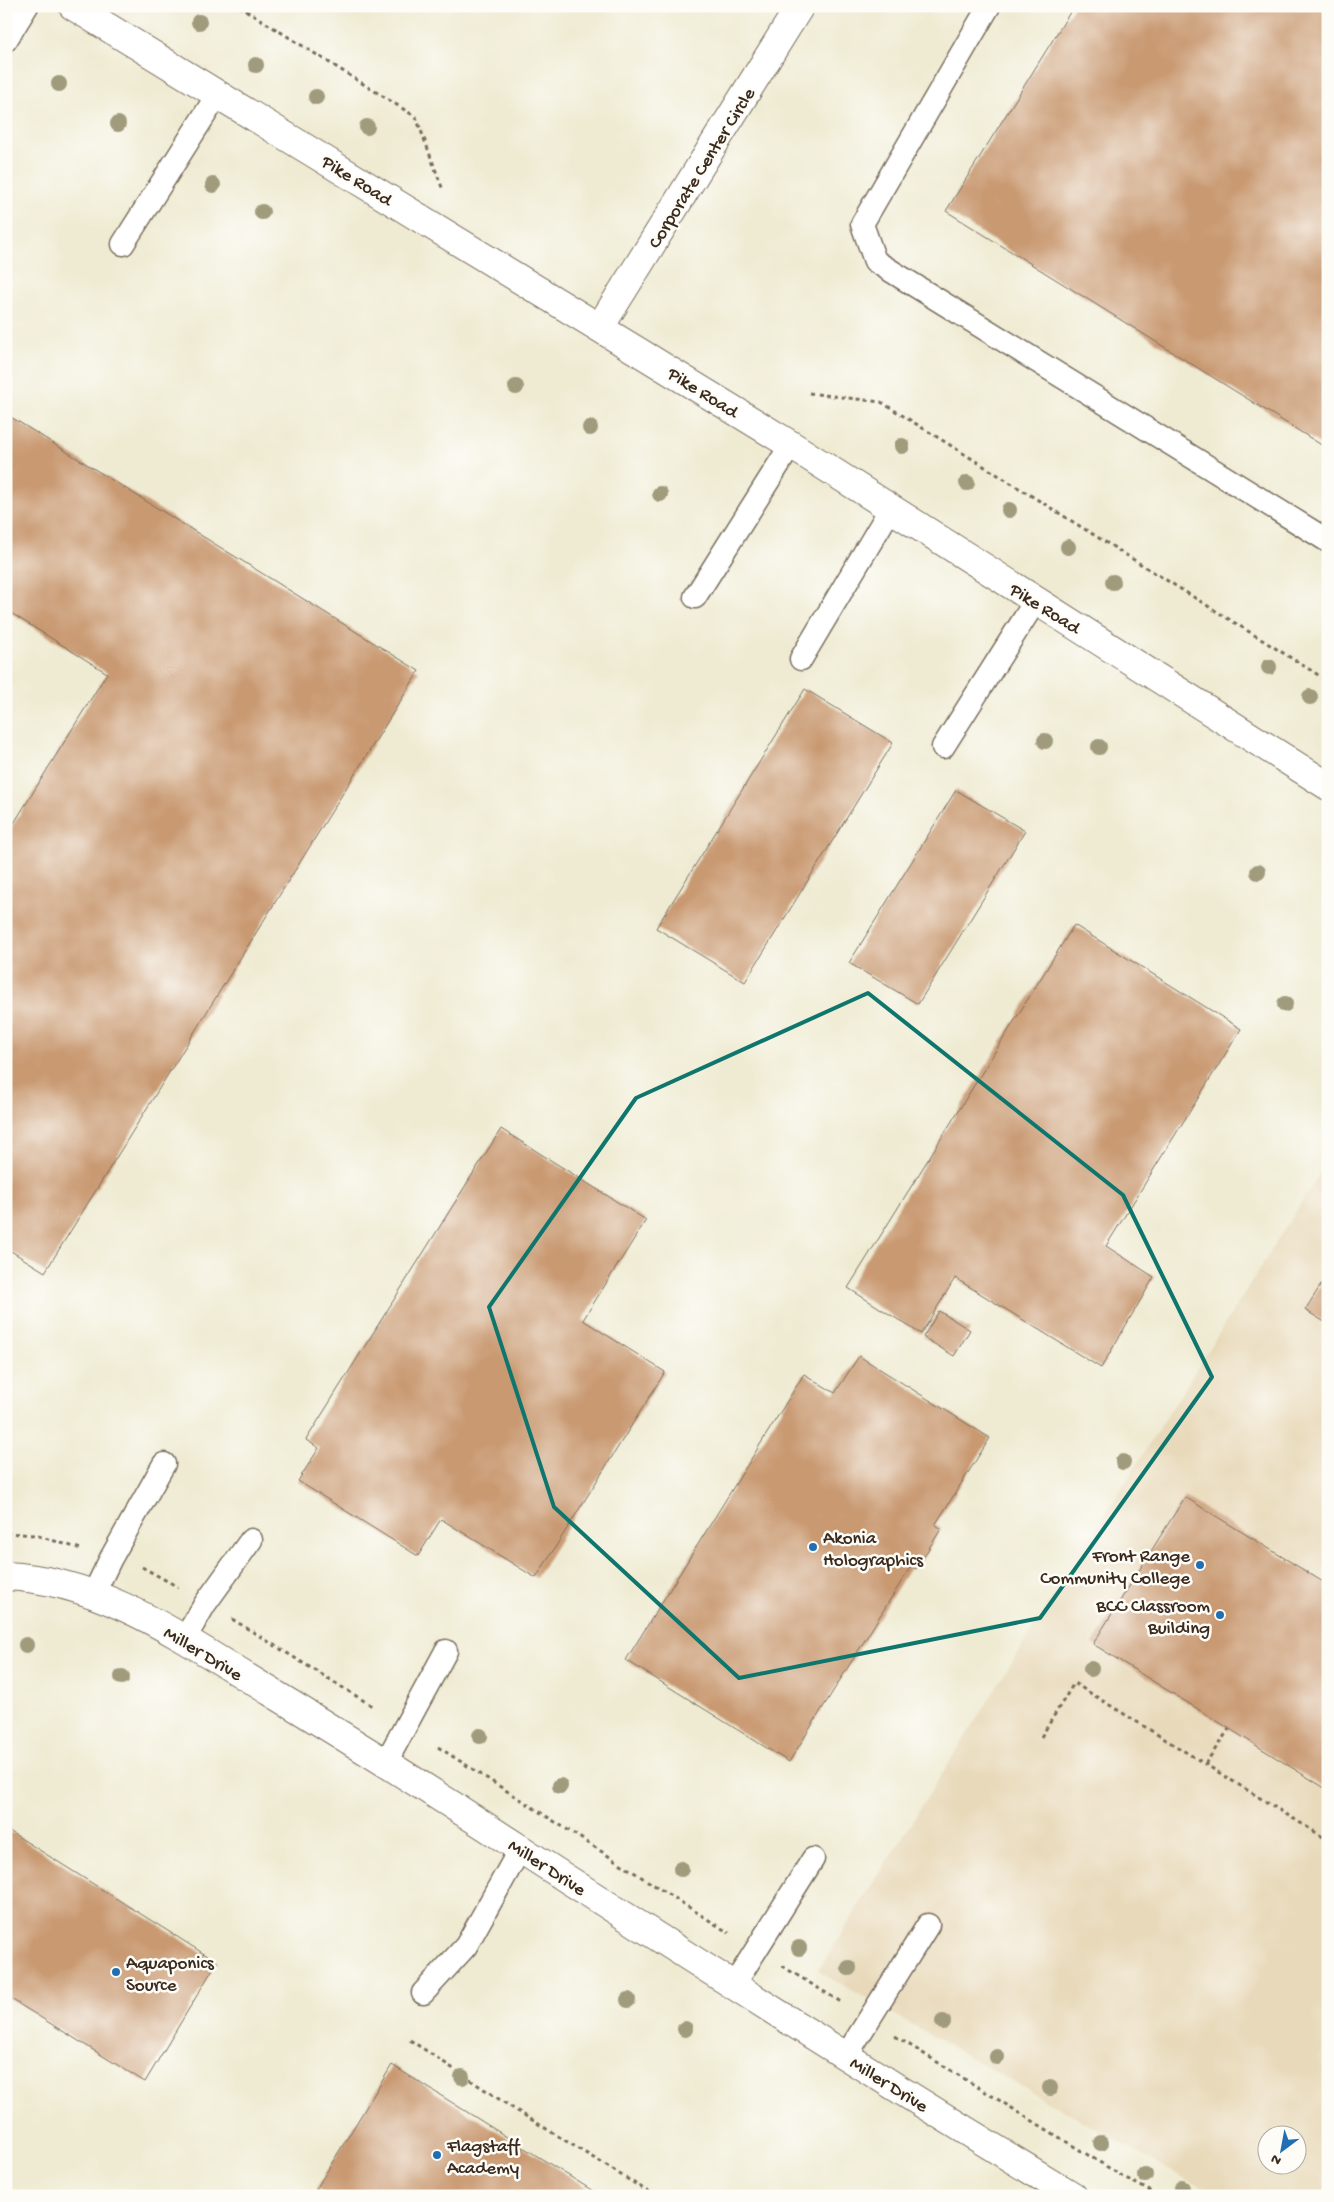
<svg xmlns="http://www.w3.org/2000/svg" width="1334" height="2202" font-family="'Gochi Hand',sans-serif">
<rect width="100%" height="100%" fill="#fdfcf7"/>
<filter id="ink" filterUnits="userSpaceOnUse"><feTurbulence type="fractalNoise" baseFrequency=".02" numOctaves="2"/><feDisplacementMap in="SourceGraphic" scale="10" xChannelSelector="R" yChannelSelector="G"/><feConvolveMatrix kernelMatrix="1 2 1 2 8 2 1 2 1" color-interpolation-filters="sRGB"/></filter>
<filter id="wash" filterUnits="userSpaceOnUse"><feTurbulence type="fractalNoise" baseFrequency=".0096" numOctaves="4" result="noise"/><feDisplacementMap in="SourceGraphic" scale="20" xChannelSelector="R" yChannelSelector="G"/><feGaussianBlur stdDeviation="1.12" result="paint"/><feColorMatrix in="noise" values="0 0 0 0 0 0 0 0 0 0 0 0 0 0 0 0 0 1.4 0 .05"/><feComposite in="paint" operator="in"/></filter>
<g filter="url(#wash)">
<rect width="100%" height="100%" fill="#efebd3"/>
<!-- built -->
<path fill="#e8d9ba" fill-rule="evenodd" d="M1328 1160V2196H1235L1191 2183 818 1971ZM1266 2134H1296V2164H1266Z"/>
<g id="blocks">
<!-- building -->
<path fill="#c99a72" d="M1074 6H1328V449L946 211Z
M6 414 419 671 45 1272 6 1248V836L107 673 6 610Z
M805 689 893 743 745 982 656 928Z
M956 790 1025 831 918 1004 849 963Z
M1074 925 1241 1029 1106 1246 1154 1277 1101 1368 955 1278 921 1334 848 1288Z
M501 1129 646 1220 583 1320 665 1372 536 1578 441 1519 418 1556 298 1481 319 1448 306 1440Z
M1328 1274V1324L1305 1310Z
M939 1311 970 1330 954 1356 923 1337Z
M859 1356 990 1438 935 1525 941 1529 916 1569 911 1566 789 1762 626 1660 804 1374 835 1393Z
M1185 1497 1328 1585V1790L1093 1644Z
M6 1829 217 1962 145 2082 6 1996Z
M392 2065 601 2196H327L316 2189Z"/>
</g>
</g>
<g filter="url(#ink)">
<use href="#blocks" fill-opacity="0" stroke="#7a6e5d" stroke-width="1"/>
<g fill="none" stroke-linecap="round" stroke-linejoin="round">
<defs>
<path id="lane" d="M989 6 862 224 875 261 1328 541
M6 40 27 6
M123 244 218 94
M695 597 791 445
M801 659 891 508
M943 747 1036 600
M93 1595 111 1558 164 1464
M184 1640 205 1604 251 1540
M386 1762 446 1651
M734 1985 813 1859
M423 1993 466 1946 520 1849
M846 2056 928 1925"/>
<path id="street" d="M600 327 800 6
M6 1576C105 1580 189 1643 271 1692 355 1743 437 1795 519 1848 702 1966 886 2083 1073 2196"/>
<path id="secondary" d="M73 6 791 445 1328 786"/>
</defs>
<!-- lane casing -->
<use href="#lane" stroke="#7a6e5d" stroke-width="25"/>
<!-- street casing -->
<use href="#street" stroke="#7a6e5d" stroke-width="30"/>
<!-- secondary casing -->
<use href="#secondary" stroke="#7a6e5d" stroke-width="30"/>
<!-- path -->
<path stroke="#7a6e5d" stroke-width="3" stroke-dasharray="4 4" stroke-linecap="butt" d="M239 6 416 117 443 190
M809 393 881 402 1328 681
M6 1533 35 1535 81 1549
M142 1567 178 1587
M232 1619 374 1707
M1041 1737 1074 1683 1328 1840
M438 1747 729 1933
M1205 1764 1229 1729
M782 1966 841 2002
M895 2036 1122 2176 1159 2196
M410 2040 511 2107 655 2196"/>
<!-- lane -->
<use href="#lane" stroke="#fff" stroke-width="22"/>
<!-- street -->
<use href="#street" stroke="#fff" stroke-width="28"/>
<!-- secondary -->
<use href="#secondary" stroke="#fff" stroke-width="28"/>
</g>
<!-- trees -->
<g fill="#a09b7c">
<circle cx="199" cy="22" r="8"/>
<circle cx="256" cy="65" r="8"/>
<circle cx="59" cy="84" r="8"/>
<circle cx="316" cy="97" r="8"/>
<circle cx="118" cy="124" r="8"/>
<circle cx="367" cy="127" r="8"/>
<circle cx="213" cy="185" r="8"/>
<circle cx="262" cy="212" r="8"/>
<circle cx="516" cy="387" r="8"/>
<circle cx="590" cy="428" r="8"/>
<circle cx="902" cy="446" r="8"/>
<circle cx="967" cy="483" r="8"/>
<circle cx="660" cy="494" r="8"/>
<circle cx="1009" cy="510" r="8"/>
<circle cx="1068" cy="547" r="8"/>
<circle cx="1113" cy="582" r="8"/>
<circle cx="1269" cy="667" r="8"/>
<circle cx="1310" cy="697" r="8"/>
<circle cx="1045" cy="741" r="8"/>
<circle cx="1099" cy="747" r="8"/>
<circle cx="1258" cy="872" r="8"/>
<circle cx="1285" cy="1004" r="8"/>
<circle cx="1123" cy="1462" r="8"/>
<circle cx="26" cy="1645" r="8"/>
<circle cx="1091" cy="1669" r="8"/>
<circle cx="122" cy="1677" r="8"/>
<circle cx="480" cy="1736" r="8"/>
<circle cx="560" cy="1786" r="8"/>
<circle cx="681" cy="1869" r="8"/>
<circle cx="799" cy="1948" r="8"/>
<circle cx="849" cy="1968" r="8"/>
<circle cx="628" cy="2000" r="8"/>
<circle cx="943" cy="2022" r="8"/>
<circle cx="685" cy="2029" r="8"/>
<circle cx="997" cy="2057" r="8"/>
<circle cx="462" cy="2077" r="8"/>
<circle cx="1050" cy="2088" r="8"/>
<circle cx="1101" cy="2143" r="8"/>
<circle cx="1145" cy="2175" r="8"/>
<circle cx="1182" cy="2188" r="8"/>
</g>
</g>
<!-- marked area -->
<path fill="none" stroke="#0f766e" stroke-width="4" stroke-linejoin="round" d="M868 993 1123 1195 1212 1377 1040 1618 739 1678 554 1507 489 1307 636 1098Z"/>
<!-- markers -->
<g fill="#1f6fb2" stroke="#fdfcf7" stroke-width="2">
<circle cx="813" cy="1547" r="5"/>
<circle cx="1200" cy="1565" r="5"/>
<circle cx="1220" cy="1615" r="5"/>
<circle cx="116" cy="1972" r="5"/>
<circle cx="437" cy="2155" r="5"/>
</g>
<g text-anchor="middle" stroke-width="5" stroke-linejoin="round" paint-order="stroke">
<!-- street labels -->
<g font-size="19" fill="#3b2a1e" stroke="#fdfcf7">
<text transform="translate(700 167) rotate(-58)" y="7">Corporate Center Circle</text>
<text transform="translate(358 179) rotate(32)" y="7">Pike Road</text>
<text transform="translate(704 391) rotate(32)" y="7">Pike Road</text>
<text transform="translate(1046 607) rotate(32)" y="7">Pike Road</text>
<text transform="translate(204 1652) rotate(31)" y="7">Miller Drive</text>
<text transform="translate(548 1866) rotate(33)" y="7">Miller Drive</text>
<text transform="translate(890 2083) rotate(32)" y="7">Miller Drive</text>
</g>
<!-- poi labels -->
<g font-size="19" fill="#3b2a1e" stroke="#fdfcf7" text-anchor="start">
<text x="823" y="1543">Akonia<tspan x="823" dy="22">Holographics</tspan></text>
<text x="1190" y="1561" text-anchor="end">Front Range<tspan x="1190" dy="22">Community College</tspan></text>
<text x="1210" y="1611" text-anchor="end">BCC Classroom<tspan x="1210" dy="22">Building</tspan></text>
<text x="126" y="1968">Aquaponics<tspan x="126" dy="22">Source</tspan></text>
<text x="447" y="2151">Flagstaff<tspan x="447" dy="22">Academy</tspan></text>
</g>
</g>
<!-- margin -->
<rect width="1334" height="2202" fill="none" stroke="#fdfcf7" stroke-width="25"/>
<!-- north arrow -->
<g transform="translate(1282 2150) rotate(212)"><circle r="24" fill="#fdfcf7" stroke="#afa8a0"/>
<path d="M0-4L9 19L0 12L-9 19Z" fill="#1f6fb2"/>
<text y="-8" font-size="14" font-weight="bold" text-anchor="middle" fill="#3b2a1e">N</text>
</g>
</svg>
